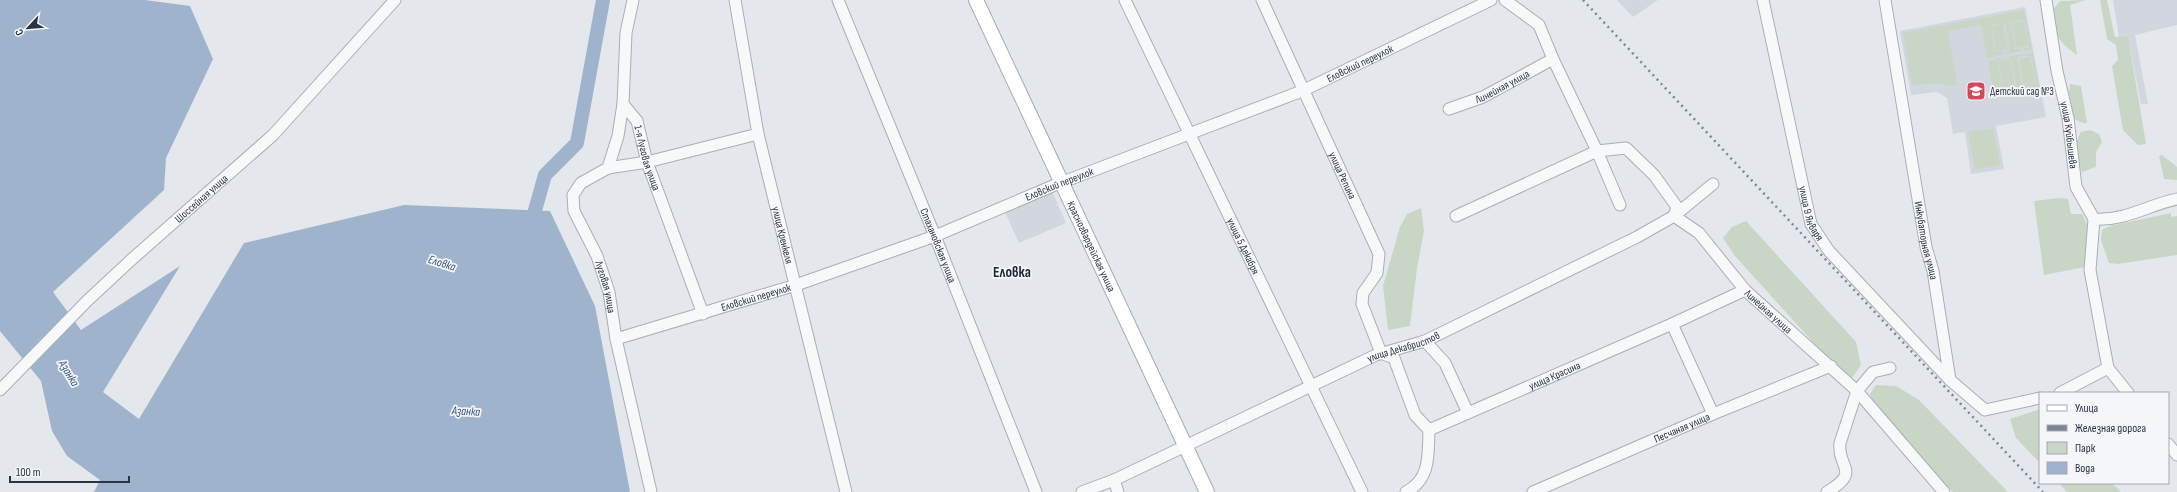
<svg xmlns="http://www.w3.org/2000/svg" width="2177" height="492" font-family="'Sofia Sans Condensed',sans-serif">
<rect width="100%" height="100%" fill="#e4e7ec"/>
<!-- built -->
<path fill="#d2d6de" d="M1617 0H1658L1633 17Z
M2113 0H2177V25L2135 35 2148 104H2141L2128 36 2119 37Z
M2025 7 2046 117 1996 126 2004 169 1971 174 1965 132 1953 134 1947 98 1937 92 1911 95 1900 31Z
M1052 191 1066 223 1019 243 1005 212Z"/>
<!-- green -->
<path fill="#c9d6c5" d="M2086 0 2070 5 2077 55C2056 40 2056 36 2052 11L2060 1Z
M2100 0H2107L2115 37 2128 36 2146 144 2138 145 2123 130 2112 66 2118 60 2116 45 2107 39Z
M2024 10 2032 49 2024 51 2023 49 2029 47 2024 19 2011 22 2015 49H2021V51L2005 54V52L2010 51 2005 23 1991 25 1995 52H2003V55L1987 58 1981 25 1948 31 1957 84 1952 86 1938 83 1912 85 1903 33Z
M2023 21 2028 46 2016 48 2012 23Z
M2003 24 2008 49 1996 51 1992 26Z
M2033 53 2039 88 1994 95 1988 61 2004 57 1998 61 2002 88 2016 85 2011 58 2006 57 2023 54V56L2017 58 2022 85 2036 83 2031 56H2025V54Z
M2030 57 2035 82 2023 84 2019 59Z
M2010 59 2015 85 2003 87 1999 61Z
M2070 84 2081 86 2087 123H2083L2074 119 2069 93Z
M1993 128 2000 165 1975 170 1968 132Z
M2090 130 2099 134 2102 142 2096 152V167L2082 172C2076 159 2073 144 2081 132Z
M2162 155 2177 167V180L2164 179 2159 156Z
M2059 198 2068 199 2071 214H2082L2088 227 2085 267 2044 275 2034 201Z
M1421 208 1424 231 1417 268 1410 326 1388 330 1383 286 1400 227 1407 214Z
M2171 213V217L2177 216V255L2118 264 2109 263 2101 240 2102 230 2110 226Z
M1746 221 1856 342 1861 365 1852 378 1822 352 1735 256 1723 238 1732 227Z
M1876 385 1896 386 1919 400 2008 492H1953L1875 407 1870 394Z
M2040 409V463L2016 438 2010 419Z
M2059 483H2112L2121 492H2067Z"/>
<!-- water -->
<path fill="#9fb4cc" d="M0 0H145L190 6 213 59 166 158 164 190 53 292 81 330 180 266 103 392 139 419 244 243 404 205 550 211 595 306 630 492H94L100 480 67 456 52 431 41 381 0 331Z"/>
<g fill="none" stroke-linecap="round" stroke-linejoin="round">
<!-- river -->
<path stroke="#9fb4cc" stroke-width="14" d="M530 228 545 175 577 143 603 0"/>
<defs>
<g id="minor">
<path id="s1" d="M633 0 626 33 623 104 637 121 647 162 703 314"/>
<path id="s2" d="M735 0 758 134 846 492"/>
<path id="s3" d="M838 0 935 236 1036 492"/>
<path id="s4" d="M1125 0 1362 492"/>
<path id="s5" d="M1262 0 1379 254 1377 273 1363 293 1362 304 1381 353 1394 358 1415 415 1429 430"/>
<path id="s6" d="M1505 0 1539 25 1553 59 1597 151 1626 148 1654 175 1677 207 1674 216 1699 233 1745 290 1857 391 1944 492"/>
<path id="s7" d="M1763 0 1811 224 1829 251 1950 380"/>
<path id="s8" d="M1885 0 1926 247 1933 271 1950 380 1985 410 2040 398"/>
<path id="s9" d="M2046 0 2057 71 2068 118 2076 187 2094 219 2090 270 2108 368 2128 393"/>
<path id="s10" d="M623 104 618 136 608 168 581 183 573 195 574 211 597 256 609 292 616 339 651 492"/>
<path id="s11" d="M1449 109 1483 97 1553 59"/>
<path d="M608 168 647 162 758 134"/>
<path d="M1456 216 1597 151 1620 205"/>
<path d="M2094 219C2126 221 2148 205 2177 199"/>
<path d="M1672 324 1713 414"/>
<path id="s12" d="M616 339 796 285 935 236 1055 185 1302 91 1491 0"/>
<path d="M1425 341 1445 363 1468 413"/>
<path id="s13" d="M0 390 87 301 131 260 273 135 395 0"/>
<path d="M2060 393 2108 368"/>
<path d="M2168 444 2177 455"/>
<path d="M1114 480 1118 492"/>
<path id="s14" d="M1082 492 1114 480 1376 355 1425 341 1637 237 1674 216 1713 184"/>
<path id="s15" d="M1406 492C1431 479 1428 454 1429 430L1672 324 1745 290"/>
<path id="s16" d="M1533 492 1713 414 1831 366"/>
<path d="M1827 492C1862 471 1837 468 1840 443L1857 391 1873 372 1890 368"/>
</g>
<g id="major">
<path id="s17" d="M976 0 1207 492"/>
</g>
</defs>
<!-- minor casing -->
<use href="#minor" stroke="#a9aeb7" stroke-width="13"/>
<!-- major casing -->
<use href="#major" stroke="#a3abb8" stroke-width="16"/>
<!-- minor -->
<use href="#minor" stroke="#f7f8fa" stroke-width="11"/>
<!-- major -->
<use href="#major" stroke="#fff" stroke-width="14"/>
<!-- rail -->
<path stroke="#7d8696" stroke-width="2.5" stroke-dasharray="2 4" stroke-linecap="butt" d="M1583 0 2043 492"/>
</g>
<!-- icons -->
<defs>
<symbol id="school-square" viewBox="-11 -11 22 22"><rect x="-9" y="-9" width="18" height="18" rx="4" fill="#d1495b" stroke="#f4f6f9"/><path d="M0-5L7-2L0 1L-7-2ZM-4 1L0 2.5L4 1V4Q0 6-4 4Z" fill="#fff"/></symbol>
</defs>
<g fill-rule="evenodd">
<use href="#school-square" x="1965" y="80" width="22" height="22"/>
</g>
<g text-anchor="middle" stroke-width="3.5" stroke-linejoin="round" paint-order="stroke">
<!-- street labels -->
<g font-size="11" fill="#2b3445" stroke="#f4f6f9">
<text dy="4" stroke="none"><textPath href="#s12" startOffset="794">Еловский переулок</textPath></text>
<text dy="4" stroke="none"><textPath href="#s11" startOffset="58">Линейная улица</textPath></text>
<text dy="4" stroke="none"><textPath href="#s9" startOffset="137">улица Куйбышева</textPath></text>
<text dy="4" stroke="none"><textPath href="#s1" startOffset="165">1-я Луговая улица</textPath></text>
<text dy="4" stroke="none"><textPath href="#s5" startOffset="193">улица Репина</textPath></text>
<text dy="4" stroke="none"><textPath href="#s12" startOffset="470">Еловский переулок</textPath></text>
<text dy="4" stroke="none"><textPath href="#s13" startOffset="278">Шоссейная улица</textPath></text>
<text dy="4" stroke="none"><textPath href="#s7" startOffset="219">улица 9 Января</textPath></text>
<text dy="4" stroke="none"><textPath href="#s2" startOffset="240">улица Кренкеля</textPath></text>
<text dy="4" stroke="none"><textPath href="#s8" startOffset="244">Инкубаторная улица</textPath></text>
<text dy="4" stroke="none"><textPath href="#s3" startOffset="265">Стахановская улица</textPath></text>
<text dy="4" stroke="none"><textPath href="#s17" startOffset="272">Красногвардейская улица</textPath></text>
<text dy="4" stroke="none"><textPath href="#s4" startOffset="273">улица 5 Декабря</textPath></text>
<text dy="4" stroke="none"><textPath href="#s10" startOffset="210">Луговая улица</textPath></text>
<text dy="4" stroke="none"><textPath href="#s12" startOffset="146">Еловский переулок</textPath></text>
<text dy="4" stroke="none"><textPath href="#s6" startOffset="433">Линейная улица</textPath></text>
<text dy="4" stroke="none"><textPath href="#s14" startOffset="353">улица Декабристов</textPath></text>
<text dy="4" stroke="none"><textPath href="#s15" startOffset="207">улица Красина</textPath></text>
<text dy="4" stroke="none"><textPath href="#s16" startOffset="162">Песчаная улица</textPath></text>
</g>
<!-- poi labels -->
<g font-size="11" fill="#2b3445" stroke="#f4f6f9" text-anchor="start">
<text x="1990" y="95">Детский сад №3</text>
</g>
<!-- water labels -->
<g font-size="12" font-style="italic" fill="#34527a" stroke="#f4f6f9">
<text transform="translate(442 263) rotate(18)" y="4">Еловка</text>
<text transform="translate(69 373) rotate(59)" y="4">Азанка</text>
<text transform="translate(466 411) rotate(3)" y="4">Азанка</text>
</g>
<!-- district labels -->
<g font-size="15" font-weight="bold" fill="#1d2536" stroke="#f4f6f9">
<text x="1012" y="277">Еловка</text>
</g>
</g>
<!-- legend -->
<rect x="2039" y="392" width="130" height="92" fill="#f4f6f9" stroke="#a4a8b1"/>
<rect x="2047" y="405" width="20" height="6" fill="#ffffff" stroke="#a4a8b1"/>
<text x="2075" y="412" font-size="12" fill="#2b3445">Улица</text>
<rect x="2047" y="425" width="20" height="6" fill="#7d8696" stroke="#a4a8b1"/>
<text x="2075" y="432" font-size="12" fill="#2b3445">Железная дорога</text>
<rect x="2047" y="442" width="20" height="12" fill="#c9d6c5" stroke="#a4a8b1"/>
<text x="2075" y="452" font-size="12" fill="#2b3445">Парк</text>
<rect x="2047" y="462" width="20" height="12" fill="#9fb4cc" stroke="#a4a8b1"/>
<text x="2075" y="472" font-size="12" fill="#2b3445">Вода</text>
<!-- north arrow -->
<g transform="translate(28 28) rotate(244)" stroke="#f4f6f9" stroke-width="3" paint-order="stroke">
<path d="M0-3L7 15L0 10L-7 15Z" fill="#2b3445"/>
<text y="-6" font-size="11" font-weight="bold" text-anchor="middle" fill="#2b3445">С</text>
</g>
<!-- scale -->
<path d="M10 476v6h119v-6" fill="none" stroke="#2b3445" stroke-width="2"/>
<text x="16" y="476" font-size="12" fill="#2b3445" stroke="#f4f6f9" stroke-width="3" paint-order="stroke">100 m</text>
</svg>
